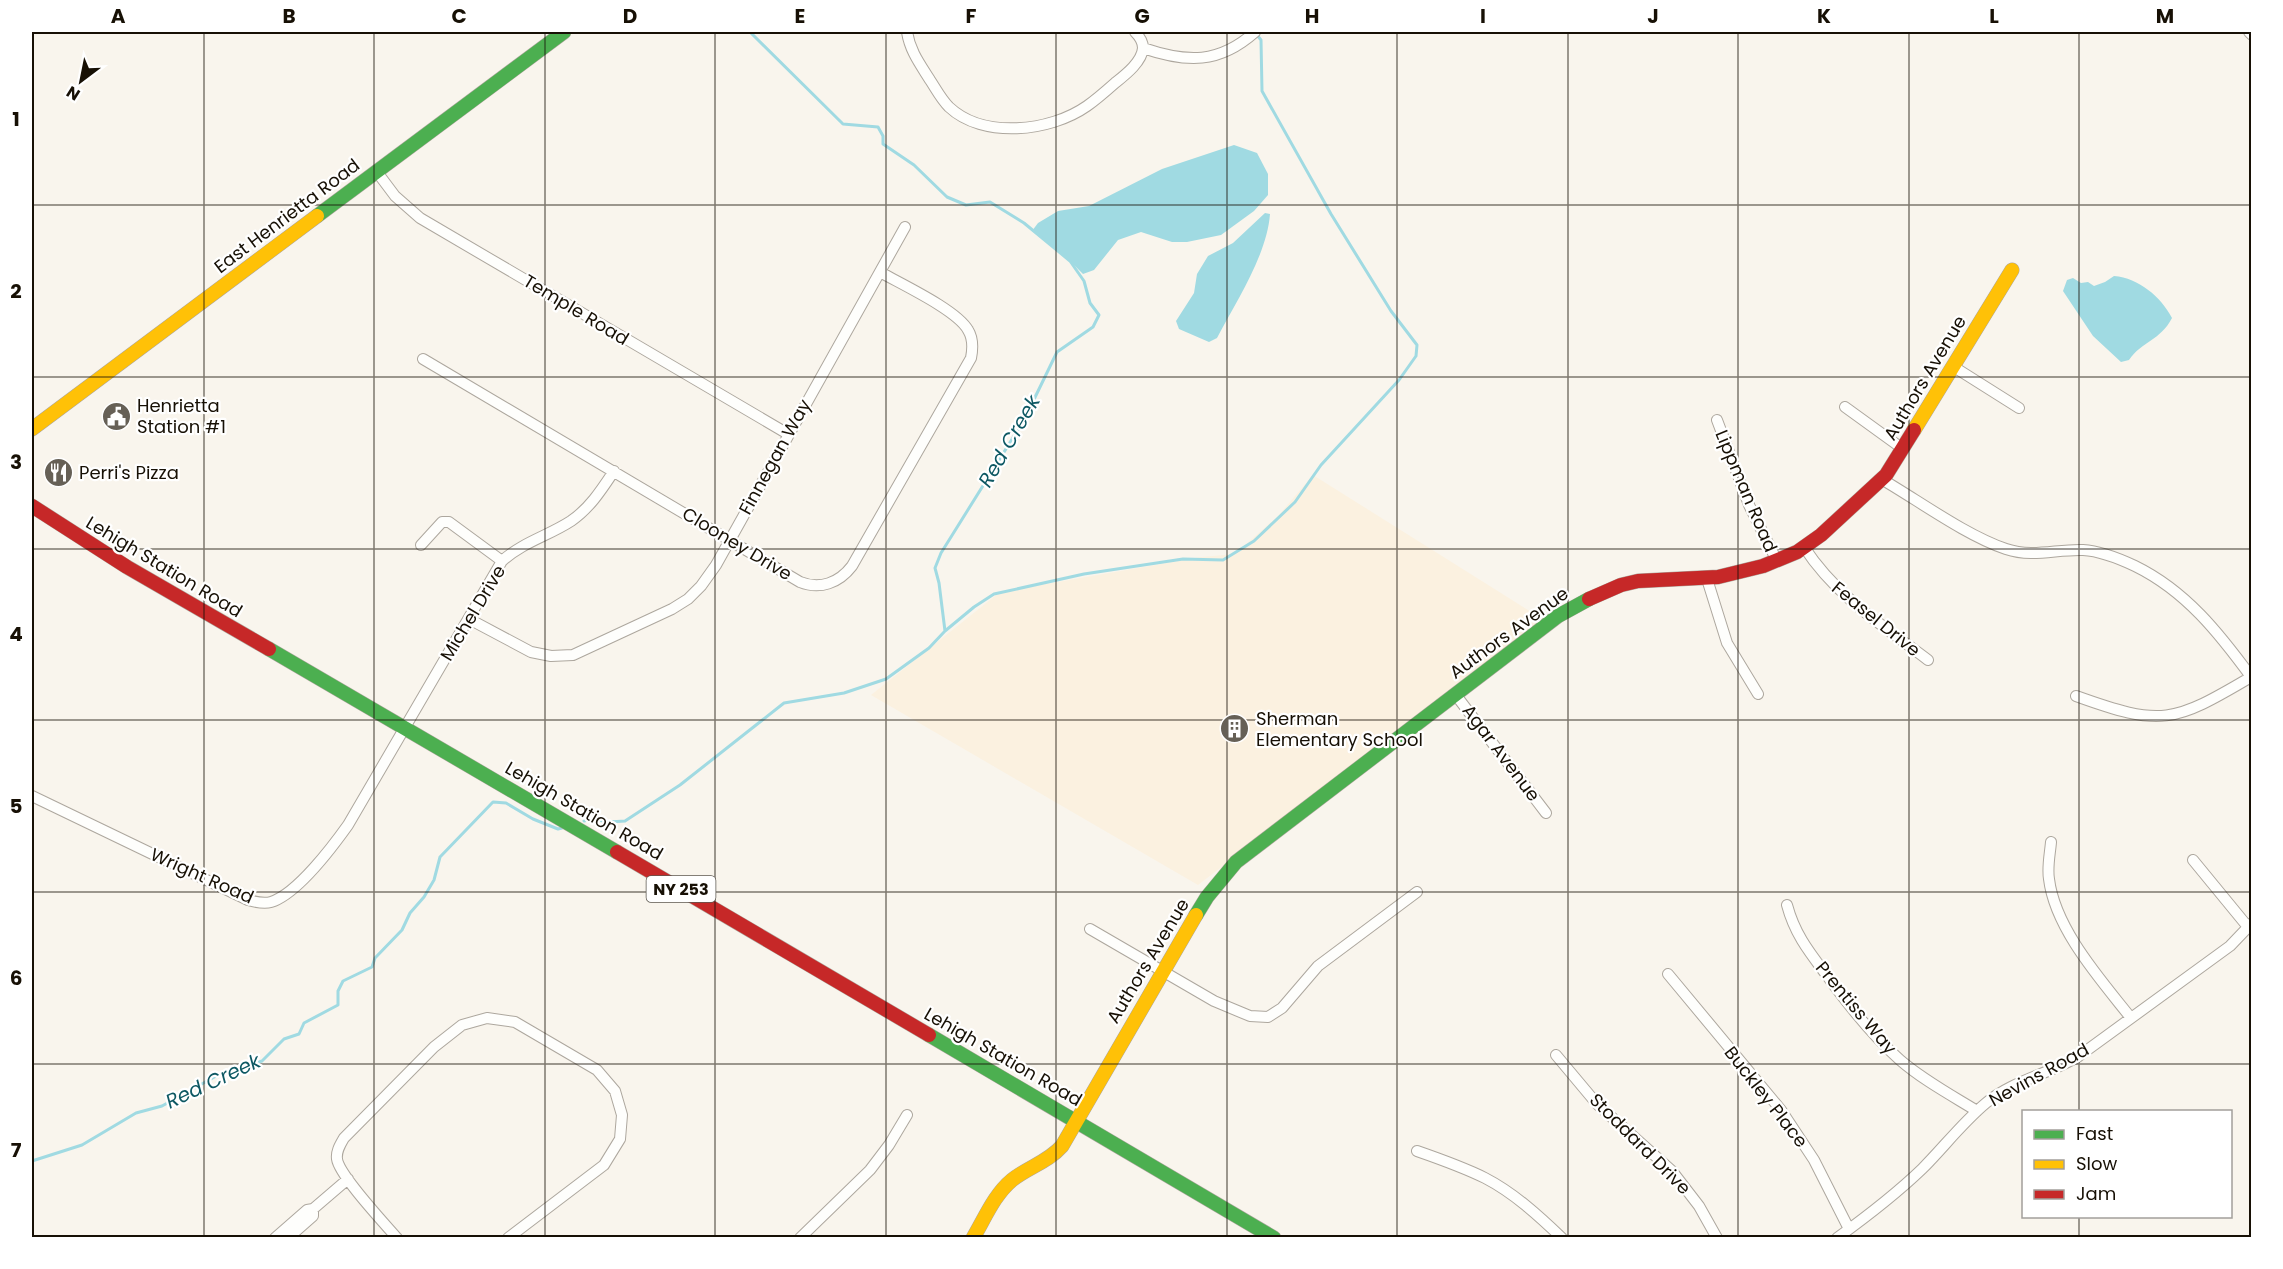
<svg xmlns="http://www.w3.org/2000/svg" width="2283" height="1269" font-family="Poppins,sans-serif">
<rect width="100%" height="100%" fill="#f9f5ed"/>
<!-- built -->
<path fill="#fbf1e0" d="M1313 475 1544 620 1198 885 871 695 1000 592 1201 557 1235 554 1278 516Z"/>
<!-- water -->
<path fill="#a0dae2" d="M1234 145 1257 153 1268 174V195L1254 211 1221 235 1187 242H1172L1141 232 1118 240 1094 270 1083 274 1064 255 1032 231 1038 223 1058 211 1089 206 1162 169Z
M1265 213 1270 214C1267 255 1236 302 1217 338L1209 342 1179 329 1176 321 1194 293 1197 274 1208 256 1233 243Z
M2114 276C2139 278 2161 297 2172 318 2160 341 2142 341 2129 360L2121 362 2093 336 2063 291 2067 280 2073 278 2081 283 2088 282 2094 286 2105 282Z"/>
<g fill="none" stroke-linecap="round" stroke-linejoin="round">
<!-- stream -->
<path stroke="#a0dae2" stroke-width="3" d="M945 631 974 607 994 594 1084 574 1183 559 1223 560 1254 541 1295 502 1321 465 1399 380 1416 356 1417 345 1391 311 1331 214 1262 91 1261 40 1257 35
M584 821 592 819 609 822 625 821 680 785 784 703 844 693 886 679 929 648 945 631 939 583 935 568 941 553 1024 420 1057 352 1093 327 1099 315 1090 303 1084 281 1070 261 1024 223 990 202 966 205 947 197 914 165 883 144V136L878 127 843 124 750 32
M32 1161 82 1145 136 1113 162 1106 218 1075 262 1061 284 1039 299 1034 304 1023 338 1005V991L343 981 372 967 375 958 402 930 410 913 424 897 434 880 440 857 493 802 506 803 533 819 558 829 562 828"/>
<defs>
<path id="street" d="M907 32C910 51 920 64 930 80 936 89 941 99 949 107 983 139 1050 132 1087 106 1097 99 1106 91 1115 83 1125 75 1142 62 1143 48 1143 42 1139 36 1135 32
M2249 32 2252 35
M1143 48C1187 63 1219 64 1255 32
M377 172 395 196 420 218 788 434
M423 359 800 582C820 590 839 583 852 566L971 358C973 348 973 338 968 330 957 310 901 284 880 272
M1954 367 2019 408
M1845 407 1903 449
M1717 420 1749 505 1777 561
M1883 480C1919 501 1967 536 2006 549 2033 558 2056 549 2083 550 2101 551 2118 558 2135 566 2186 591 2219 633 2252 678
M421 545 442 522H449L502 561
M1804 547C1836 596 1882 625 1928 660
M1707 579 1727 643 1758 694
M469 619 531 652 551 656 573 655 672 609 688 599 701 586 716 565 905 227
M1455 694 1546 813
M2076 696C2162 727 2173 723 2251 677
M32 796 248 900C255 902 264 904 271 902 297 894 333 846 348 825L502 561C523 542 548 536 571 521 590 508 602 489 614 471
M2051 842C2050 854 2047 867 2049 879 2055 929 2101 980 2131 1018
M2193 860 2248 927
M1787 905C1795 935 1810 953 1828 977 1849 1006 1873 1036 1900 1060 1923 1080 1951 1095 1977 1111
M1090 929 1214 1001 1250 1016 1268 1017 1282 1008 1318 966 1417 892
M1668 974 1781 1110 1814 1160 1849 1229
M1556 1055 1597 1104 1672 1171 1699 1206 1717 1238
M1417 1151C1440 1159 1463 1167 1485 1178 1514 1193 1539 1216 1562 1238
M313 1209 348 1179
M275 1238 307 1210 313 1209V1216L288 1238
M397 1238C384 1223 339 1175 337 1159 336 1151 340 1145 344 1138L434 1047 462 1025 487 1018 515 1022 597 1070 615 1091 622 1115 620 1139 604 1165 508 1238
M800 1238 870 1170 889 1145 907 1115
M1837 1238C1866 1217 1896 1194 1922 1169 1944 1147 1962 1123 1986 1103 2012 1081 2049 1074 2079 1056L2230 946 2252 923"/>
<path id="fast" d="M317 216 564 32
M269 649 617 852
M1196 915 1207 897 1236 862 1558 616 1589 599
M929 1035 1274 1238"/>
<path id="slow" d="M32 429 317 216
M1914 430 2012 270
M973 1238C985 1218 994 1195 1012 1180 1028 1167 1048 1162 1062 1146L1196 915"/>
<path id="jam" d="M32 506 127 567 269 649
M1589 599 1621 585 1638 581 1718 577 1763 566 1797 552 1821 535 1886 475 1914 430
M617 852 929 1035"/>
</defs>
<!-- street casing -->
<use href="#street" stroke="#ada79e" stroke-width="12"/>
<!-- fast casing -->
<use href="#fast" stroke="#ada79e" stroke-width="15"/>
<!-- slow casing -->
<use href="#slow" stroke="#ada79e" stroke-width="15"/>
<!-- jam casing -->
<use href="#jam" stroke="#ada79e" stroke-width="15"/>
<!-- street -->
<use href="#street" stroke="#fefefc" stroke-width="10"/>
<!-- fast -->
<use href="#fast" stroke="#4caf50" stroke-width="14"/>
<!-- slow -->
<use href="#slow" stroke="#ffc107" stroke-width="14"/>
<!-- jam -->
<use href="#jam" stroke="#c62828" stroke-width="14"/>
</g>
<!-- grid -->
<path fill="none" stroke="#171005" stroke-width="1.5" stroke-opacity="0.55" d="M204 32V1238M374 32V1238M545 32V1238M715 32V1238M886 32V1238M1056 32V1238M1227 32V1238M1397 32V1238M1568 32V1238M1738 32V1238M1909 32V1238M2079 32V1112M32 205H2252M32 377H2252M32 549H2252M32 720H2252M32 892H2252M32 1064H2252M2079 1216V1238"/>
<!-- icons -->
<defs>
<symbol id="civic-disc" viewBox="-11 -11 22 22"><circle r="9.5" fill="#666056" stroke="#fff"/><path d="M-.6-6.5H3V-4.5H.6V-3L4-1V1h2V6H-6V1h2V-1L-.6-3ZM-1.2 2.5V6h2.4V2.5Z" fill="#fff"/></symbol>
<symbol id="restaurant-disc" viewBox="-11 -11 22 22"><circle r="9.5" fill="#666056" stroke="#fff"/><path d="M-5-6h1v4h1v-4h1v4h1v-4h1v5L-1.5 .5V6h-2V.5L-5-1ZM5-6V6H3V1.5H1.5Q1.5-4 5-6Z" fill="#fff"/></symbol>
<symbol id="building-disc" viewBox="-11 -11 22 22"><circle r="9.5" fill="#666056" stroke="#fff"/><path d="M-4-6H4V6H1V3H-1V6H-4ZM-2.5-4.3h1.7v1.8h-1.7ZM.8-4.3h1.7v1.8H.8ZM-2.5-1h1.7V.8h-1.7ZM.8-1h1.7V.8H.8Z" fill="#fff"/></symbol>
</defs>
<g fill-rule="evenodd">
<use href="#civic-disc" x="100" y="400" width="33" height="33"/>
<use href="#restaurant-disc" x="42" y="456" width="33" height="33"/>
<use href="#building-disc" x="1218" y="712" width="33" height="33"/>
</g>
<g text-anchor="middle" stroke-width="4.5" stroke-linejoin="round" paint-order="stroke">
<!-- shield labels -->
<rect fill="#fff" stroke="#5d5850" stroke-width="1.5" x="646.5" y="876" width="69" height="26" rx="4.5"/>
<g font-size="16" font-weight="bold" fill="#171005">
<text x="681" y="895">NY 253</text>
</g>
<!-- street labels -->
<g font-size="18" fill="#171005" stroke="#fff">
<text transform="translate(287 216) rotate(-37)" y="6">East Henrietta Road</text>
<text transform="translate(576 310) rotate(31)" y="6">Temple Road</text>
<text transform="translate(1925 378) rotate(-59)" y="6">Authors Avenue</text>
<text transform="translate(775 457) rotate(-61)" y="6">Finnegan Way</text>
<text transform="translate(1746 491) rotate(67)" y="6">Lippman Road</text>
<text transform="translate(737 544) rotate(31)" y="6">Clooney Drive</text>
<text transform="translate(164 567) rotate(31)" y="6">Lehigh Station Road</text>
<text transform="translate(473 613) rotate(-59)" y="6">Michel Drive</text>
<text transform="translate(1876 619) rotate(39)" y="6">Feasel Drive</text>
<text transform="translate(1509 633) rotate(-36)" y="6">Authors Avenue</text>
<text transform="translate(1501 753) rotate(53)" y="6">Agar Avenue</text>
<text transform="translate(584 811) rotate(30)" y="6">Lehigh Station Road</text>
<text transform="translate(202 876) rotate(24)" y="6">Wright Road</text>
<text transform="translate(1148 961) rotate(-59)" y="6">Authors Avenue</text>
<text transform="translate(1856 1008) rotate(50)" y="6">Prentiss Way</text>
<text transform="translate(1003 1057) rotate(30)" y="6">Lehigh Station Road</text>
<text transform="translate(2039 1075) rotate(-29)" y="6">Nevins Road</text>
<text transform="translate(1766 1097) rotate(52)" y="6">Buckley Place</text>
<text transform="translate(1640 1144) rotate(45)" y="6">Stoddard Drive</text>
</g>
<!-- poi labels -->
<g font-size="18" fill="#171005" stroke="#fff" text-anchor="start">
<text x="137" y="412">Henrietta<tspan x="137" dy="21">Station #1</tspan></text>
<text x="79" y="479">Perri's Pizza</text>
<text x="1256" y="725">Sherman<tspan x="1256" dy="21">Elementary School</tspan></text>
</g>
<!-- water labels -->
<g font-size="20" font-style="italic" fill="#0d5863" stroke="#fff">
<text transform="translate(1009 441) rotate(-60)" y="7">Red Creek</text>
<text transform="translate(213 1081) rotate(-25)" y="7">Red Creek</text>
</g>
</g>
<!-- border -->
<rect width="2283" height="1269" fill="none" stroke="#ffffff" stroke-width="66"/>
<!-- legend -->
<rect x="2022" y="1110" width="210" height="108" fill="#ffffff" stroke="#a29f9b" stroke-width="1.5"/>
<rect x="2034" y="1130" width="30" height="9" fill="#4caf50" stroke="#a29f9b" stroke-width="1.5"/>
<text x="2076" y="1140" font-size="18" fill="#171005">Fast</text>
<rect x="2034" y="1160" width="30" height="9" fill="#ffc107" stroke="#a29f9b" stroke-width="1.5"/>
<text x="2076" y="1170" font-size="18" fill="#171005">Slow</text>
<rect x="2034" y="1190" width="30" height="9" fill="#c62828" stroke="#a29f9b" stroke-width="1.5"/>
<text x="2076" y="1200" font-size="18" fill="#171005">Jam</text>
<!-- north arrow -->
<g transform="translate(81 81) rotate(212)" stroke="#ffffff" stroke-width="4.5" paint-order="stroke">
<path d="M0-4.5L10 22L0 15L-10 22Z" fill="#171005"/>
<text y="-9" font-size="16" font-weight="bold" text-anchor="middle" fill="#171005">N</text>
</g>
<rect x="33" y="33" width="2217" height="1203" fill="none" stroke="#171005" stroke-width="2"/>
<g font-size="20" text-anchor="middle" font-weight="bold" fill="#171005">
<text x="118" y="23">A</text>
<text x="289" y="23">B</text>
<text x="459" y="23">C</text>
<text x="630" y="23">D</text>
<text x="800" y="23">E</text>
<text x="971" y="23">F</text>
<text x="1142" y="23">G</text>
<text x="1312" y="23">H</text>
<text x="1483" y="23">I</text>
<text x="1653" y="23">J</text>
<text x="1824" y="23">K</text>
<text x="1994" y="23">L</text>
<text x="2165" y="23">M</text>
<text x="16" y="126">1</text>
<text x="16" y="298">2</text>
<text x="16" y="469">3</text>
<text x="16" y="641">4</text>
<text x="16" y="813">5</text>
<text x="16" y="985">6</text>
<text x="16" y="1157">7</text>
</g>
</svg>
